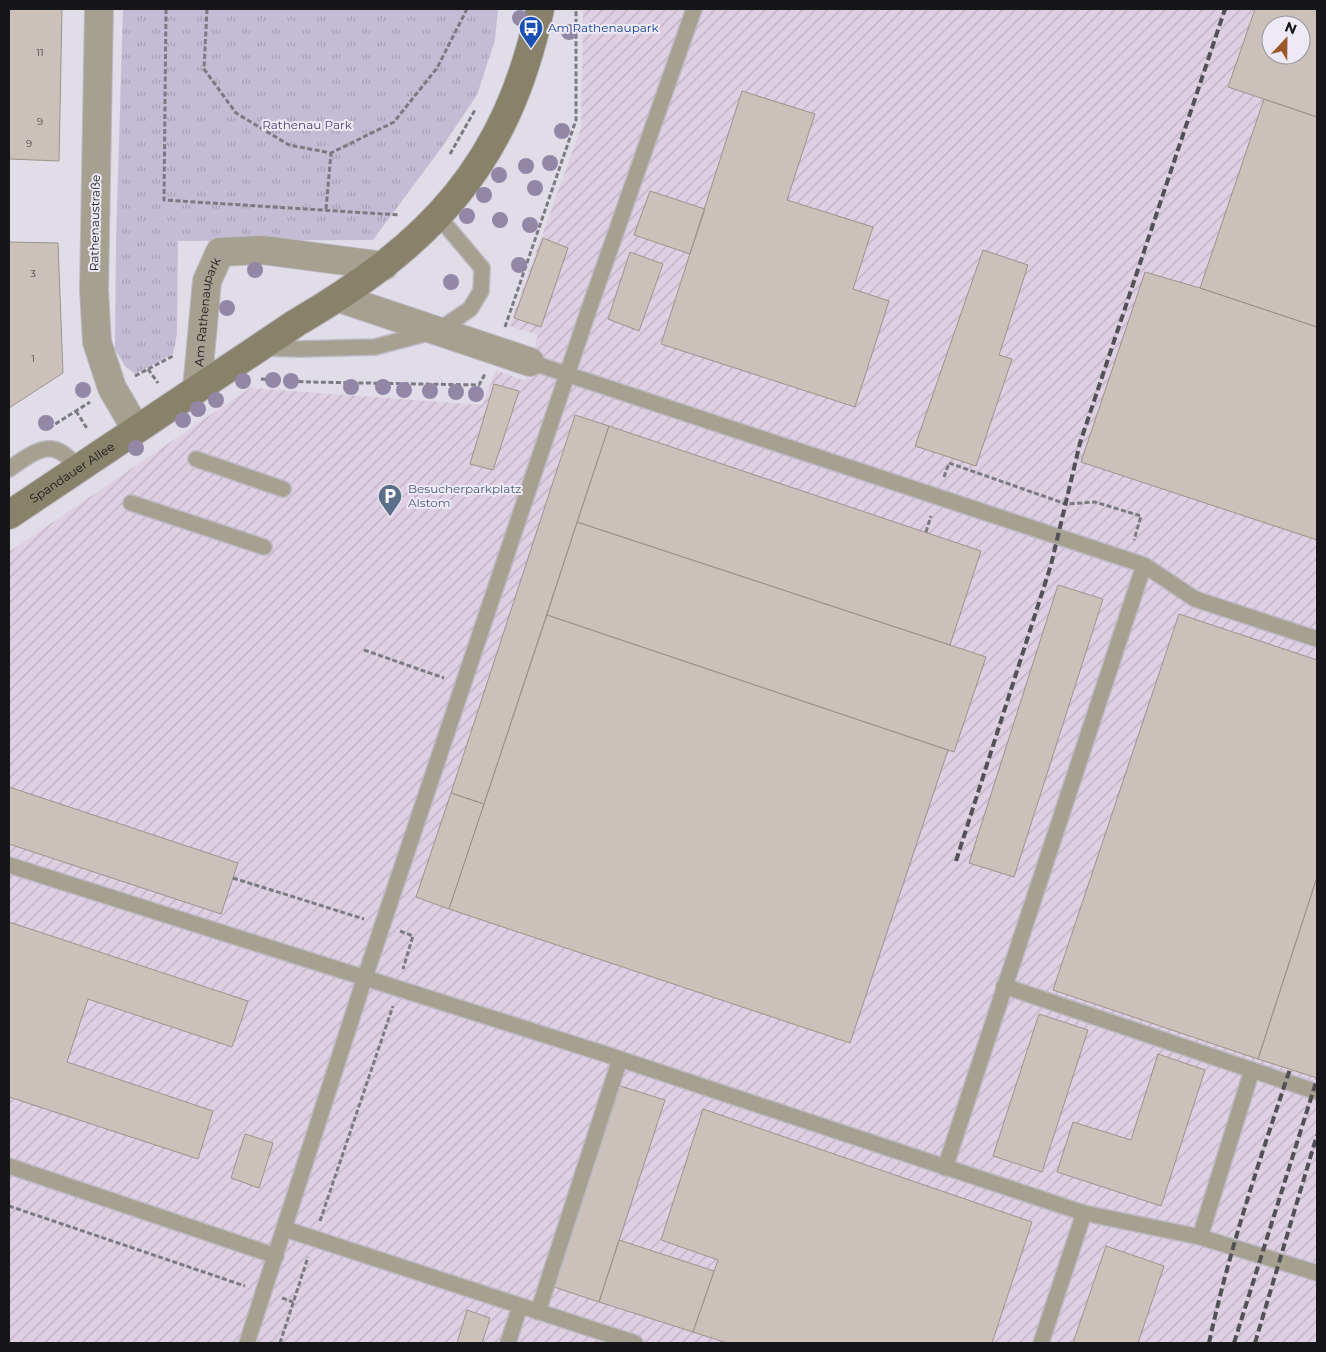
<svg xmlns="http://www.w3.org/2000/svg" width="1326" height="1352" font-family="Montserrat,sans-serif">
<defs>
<pattern id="industrial-furrows" width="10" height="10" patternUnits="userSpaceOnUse" patternTransform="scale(1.25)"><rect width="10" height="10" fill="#decfe2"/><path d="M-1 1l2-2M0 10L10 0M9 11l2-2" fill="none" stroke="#beb1c1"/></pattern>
<pattern id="park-tufts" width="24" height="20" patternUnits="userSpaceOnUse" patternTransform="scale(1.25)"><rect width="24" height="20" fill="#c4bcd4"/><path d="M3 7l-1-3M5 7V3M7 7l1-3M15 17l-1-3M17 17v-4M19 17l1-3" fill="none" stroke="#a8a1b5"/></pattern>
</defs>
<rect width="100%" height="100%" fill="#e0dde8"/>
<!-- industrial -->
<path fill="url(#industrial-furrows)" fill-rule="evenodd" d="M583 9H1317V1343H9V552L250 388 482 405 496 370 525 381 538 335 509 326 581 128ZM1271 25H1301V55H1271Z"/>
<!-- park -->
<path fill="url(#park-tufts)" d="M123 9H498L495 40 477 95 442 147 373 240 178 241 177 334 173 354 135 374 125 366 115 349 116 240Z"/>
<!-- building -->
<path fill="#ccc1ba" stroke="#9d938c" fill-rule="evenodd" d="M9 9H62L59 161 9 159Z
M1255 9H1317V117L1228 87ZM1271 25H1301V55H1271Z
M742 91 815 114 787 200 873 227 853 289 889 301 855 407 661 344Z
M1264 99 1317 117V327L1200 288Z
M650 191 705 209 690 254 634 235Z
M543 238 568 248 541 327 514 318Z
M9 242 58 243 63 373 9 408Z
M983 250 1028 265 999 355 1012 359 976 466 915 446Z
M630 252 663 264 639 331 608 319Z
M1145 272 1200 288 1317 327V540L1081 462Z
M494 384 519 391 493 470 470 464Z
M575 415 609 426 484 804 451 793Z
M609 426 981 551 950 645 577 522Z
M577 522 986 657 954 752 547 615Z
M1058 585 1103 599 1014 877 969 863Z
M1179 614 1317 660V877L1258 1059 1053 990Z
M547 615 948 750 850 1043 449 909Z
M9 787 238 863 221 914 9 844Z
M451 793 484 804 449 909 416 897Z
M1317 877V1078L1258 1059Z
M9 922 248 1001 232 1047 88 999 67 1062 213 1111 198 1159 9 1097Z
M1039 1014 1088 1030 1042 1172 993 1156Z
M1158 1054 1205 1070 1161 1206 1057 1172 1073 1122 1131 1140Z
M620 1086 665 1100 599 1302 554 1287Z
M703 1109 1032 1222 992 1343H727L693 1332 718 1260 661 1240Z
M245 1134 273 1143 259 1188 231 1178Z
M619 1240 714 1271 693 1332 599 1302Z
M1106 1246 1164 1266 1138 1343H1073Z
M467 1310 490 1318 482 1343H457Z"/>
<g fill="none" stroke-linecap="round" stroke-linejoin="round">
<defs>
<path id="service" d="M262 348 301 349 375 347 439 330 470 309 481 291 482 268 439 217
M530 362 1144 565 1195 599 1317 639
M196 459 283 489
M9 469C37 450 54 435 78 469
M131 503 264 547
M9 865 605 1054 1084 1213 1200 1237 1317 1273
M1004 986 1317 1092
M9 1166 276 1256
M945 1168 1144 565
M285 1229 635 1343
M1200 1237 1252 1070
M538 1312 620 1059
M247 1343 365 977 587 315 694 9
M508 1343 520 1306
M1041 1343 1084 1213"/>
<g id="minor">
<path d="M99 9 94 290 97 342 112 388 136 429"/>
<path d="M339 298 530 362"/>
<path id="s1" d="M197 389 207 281 220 252 262 250 384 266"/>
</g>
<g id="secondary">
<path id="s2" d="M9 515 296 323C431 244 507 165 540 9"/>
</g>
</defs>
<!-- service casing -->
<use href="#service" stroke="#bcb9c3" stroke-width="18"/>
<!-- minor casing -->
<use href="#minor" stroke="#bcb9c3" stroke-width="30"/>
<!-- secondary casing -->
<use href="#secondary" stroke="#bcb9c3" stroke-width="30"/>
<!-- path -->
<path stroke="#7c7a81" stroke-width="3" stroke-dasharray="5 2.5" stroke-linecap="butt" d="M166 9 164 200 400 215
M207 9 204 69 236 113 289 145 331 153 394 122 437 68 467 9
M450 154 475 110
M326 209 331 153
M505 327 576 120V9
M148 369 158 383
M135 376 173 356
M261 379 308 382 479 385 485 374
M76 411 88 430
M49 428 90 402
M944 477 949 463 1066 504 1095 502 1141 516 1134 540
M926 532 931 516
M364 650 444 678
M233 878 364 919
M400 931 413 936 403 969
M9 1206 245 1286
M320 1221 393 1006
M282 1298 293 1302
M280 1343 308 1257"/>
<!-- service -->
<use href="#service" stroke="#a5a090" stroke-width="15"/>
<!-- minor -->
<use href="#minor" stroke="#a5a090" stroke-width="28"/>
<!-- secondary -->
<use href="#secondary" stroke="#89826a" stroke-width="28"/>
<!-- rail -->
<path stroke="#525156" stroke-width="4" stroke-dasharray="8 4" stroke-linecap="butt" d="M956 861 1051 565 1080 443 1225 9
M1209 1343C1229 1250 1260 1159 1290 1069
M1234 1343 1317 1079
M1255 1343 1317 1135"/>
</g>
<!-- trees -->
<g fill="#9387a7">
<circle cx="520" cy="18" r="8"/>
<circle cx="569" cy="32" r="8"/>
<circle cx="562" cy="131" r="8"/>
<circle cx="550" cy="163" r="8"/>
<circle cx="526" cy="166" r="8"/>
<circle cx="499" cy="175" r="8"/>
<circle cx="535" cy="188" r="8"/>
<circle cx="484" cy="195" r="8"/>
<circle cx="467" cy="216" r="8"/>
<circle cx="500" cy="220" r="8"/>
<circle cx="530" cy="225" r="8"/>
<circle cx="519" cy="265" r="8"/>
<circle cx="255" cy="270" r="8"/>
<circle cx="451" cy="282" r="8"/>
<circle cx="227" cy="308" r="8"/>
<circle cx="273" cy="380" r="8"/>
<circle cx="243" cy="381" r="8"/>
<circle cx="291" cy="381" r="8"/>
<circle cx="351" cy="387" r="8"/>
<circle cx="383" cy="387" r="8"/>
<circle cx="83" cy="390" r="8"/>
<circle cx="404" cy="390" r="8"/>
<circle cx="430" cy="391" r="8"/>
<circle cx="456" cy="392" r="8"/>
<circle cx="476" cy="394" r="8"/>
<circle cx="216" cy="400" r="8"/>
<circle cx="198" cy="409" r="8"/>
<circle cx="183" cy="420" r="8"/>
<circle cx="46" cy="423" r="8"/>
<circle cx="136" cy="448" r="8"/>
</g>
<!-- icons -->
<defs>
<symbol id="bus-pin" viewBox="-11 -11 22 30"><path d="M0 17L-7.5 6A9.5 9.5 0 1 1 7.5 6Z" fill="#1a4fb4" stroke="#eeeaf5"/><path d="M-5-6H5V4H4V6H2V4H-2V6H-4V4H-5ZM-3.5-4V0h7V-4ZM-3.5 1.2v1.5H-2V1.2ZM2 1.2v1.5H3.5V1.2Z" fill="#fff"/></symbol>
<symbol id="parking-pin" viewBox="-11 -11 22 30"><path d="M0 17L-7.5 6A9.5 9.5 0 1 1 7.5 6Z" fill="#5c6f8a" stroke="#eeeaf5"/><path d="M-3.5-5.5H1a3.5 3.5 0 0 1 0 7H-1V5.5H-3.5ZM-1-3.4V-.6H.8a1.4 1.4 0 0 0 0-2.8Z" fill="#fff"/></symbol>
</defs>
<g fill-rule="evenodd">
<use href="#bus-pin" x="517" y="14" width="28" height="38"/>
<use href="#parking-pin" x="376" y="482" width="28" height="38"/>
</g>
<g text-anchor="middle" stroke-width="4" stroke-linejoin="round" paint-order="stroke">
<!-- number labels -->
<g font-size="10" fill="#444040">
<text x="40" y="56">11</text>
<text x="40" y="125">9</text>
<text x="29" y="147">9</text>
<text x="33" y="277">3</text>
<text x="33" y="362">1</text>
</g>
<!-- transit labels -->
<g font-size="12" fill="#164399" stroke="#eeeaf5" text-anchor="start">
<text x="548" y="32">Am Rathenaupark</text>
</g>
<!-- park labels -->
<g font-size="12" fill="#544171" stroke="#eeeaf5">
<text x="307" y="129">Rathenau Park</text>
</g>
<!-- street labels -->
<g font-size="12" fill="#161518" stroke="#eeeaf5">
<text transform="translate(95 223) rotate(-89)" y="4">Rathenaustraße</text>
<text dy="4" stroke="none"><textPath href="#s1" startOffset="78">Am Rathenaupark</textPath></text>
<text dy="4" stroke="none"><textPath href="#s2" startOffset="76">Spandauer Allee</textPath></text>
</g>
<!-- service labels -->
<g font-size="12" fill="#4e5e75" stroke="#eeeaf5" text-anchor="start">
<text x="408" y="493">Besucherparkplatz<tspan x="408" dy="14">Alstom</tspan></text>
</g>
</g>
<!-- border -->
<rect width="1326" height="1352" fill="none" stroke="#161518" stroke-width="20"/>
<!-- north arrow -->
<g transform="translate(1286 40) rotate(22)"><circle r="24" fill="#eeeaf5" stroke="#98959d"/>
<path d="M0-4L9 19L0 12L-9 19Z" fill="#9c572b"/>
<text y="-8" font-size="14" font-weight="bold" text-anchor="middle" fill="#161518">N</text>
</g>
</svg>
